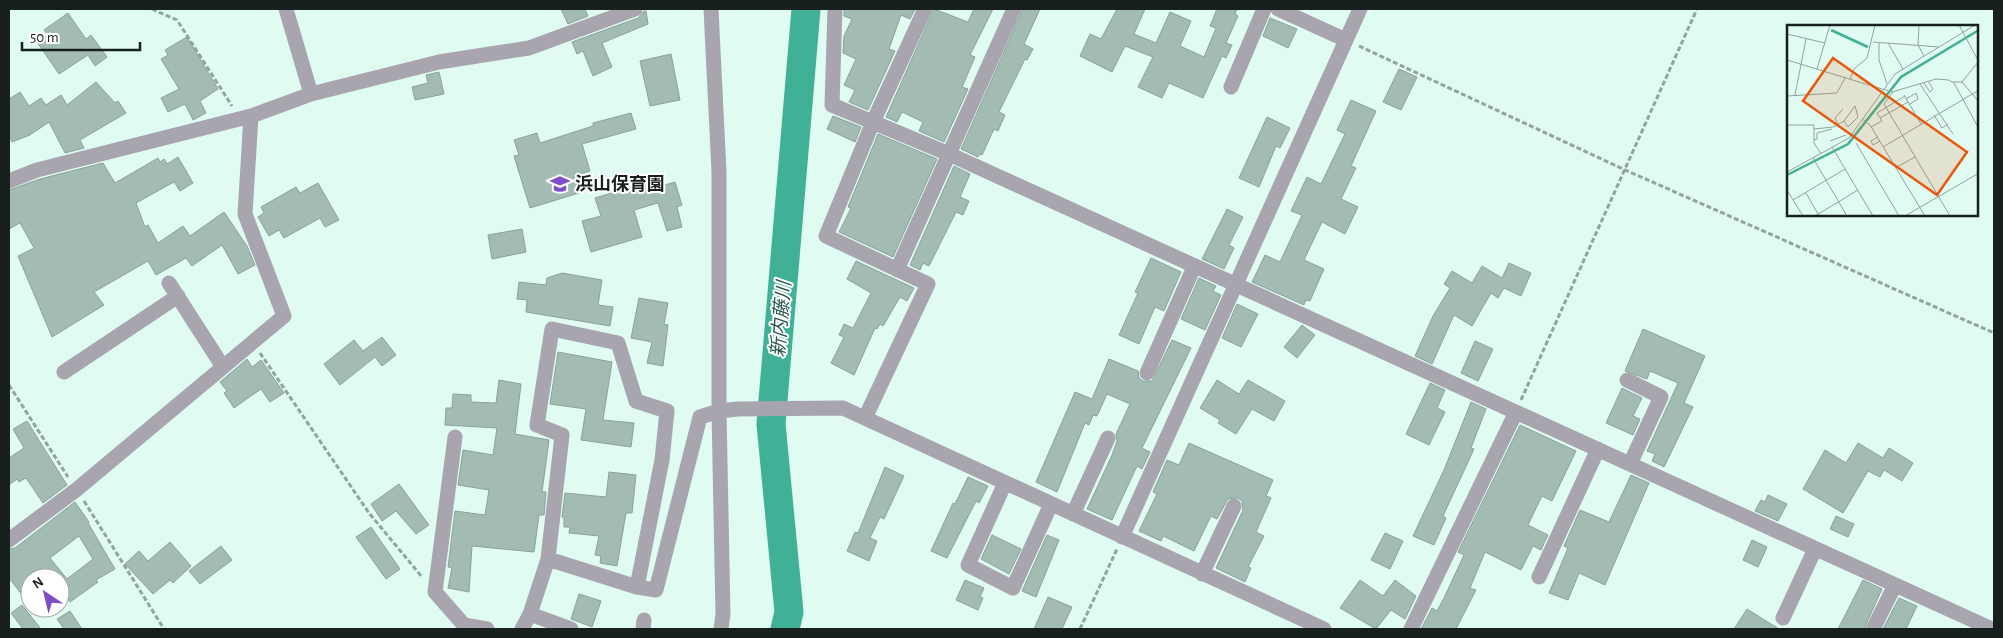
<svg xmlns="http://www.w3.org/2000/svg" width="2003" height="638" font-family="'Alegreya Sans','Noto Sans JP',sans-serif">
<rect width="100%" height="100%" fill="#e0fbf2"/>
<g fill="none" stroke-linecap="round" stroke-linejoin="round">
<!-- river -->
<path stroke="#40b196" stroke-width="29" d="M785 629 789 612 771 424 806 9"/>
</g>
<!-- building -->
<path fill="#a2bcb4" stroke="#89a29a" fill-rule="evenodd" d="M561 9H585L588 16 568 24Z
M844 9H915L910 19 901 15 889 49 895 51 868 110 849 102 855 90 844 85 856 59 843 53 844 36 852 19 844 16Z
M934 9 968 22 974 9H993L970 55 975 57 962 87 968 89 944 142 919 131 923 122 902 112 897 122 886 117Z
M1023 9H1040L1024 44 1033 49 1027 60 1025 59 999 112 1005 115 998 131 994 129 982 155 980 154 978 157 961 149Z
M1117 9H1145L1134 34 1156 43 1170 12 1191 21 1180 46 1204 57 1216 28 1210 26 1217 9H1237L1235 14 1238 16 1226 43 1232 45 1226 58 1222 56 1203 98 1169 83 1162 98 1138 87 1153 57 1125 46 1112 72 1080 56 1090 34 1101 39Z
M644 11H646L648 24 602 43 612 67 593 76 583 51 577 54 572 42 638 18Z
M68 13 86 39 91 35 107 57 95 66 88 55 59 74 37 42 48 35 44 30Z
M1270 18 1297 29 1288 48 1263 36Z
M187 37 218 89 200 101 206 113 193 120 185 104 168 112 161 98 179 89 161 59 168 55 165 50Z
M671 54 680 100 650 106 640 61Z
M1399 69 1417 77 1401 110 1383 102Z
M439 72 444 94 415 100 412 87 428 83 426 75Z
M96 82 115 103 118 101 126 113 80 140 84 148 65 153 49 122 30 135 12 142 9 135V99L20 92 29 106 41 98 46 105 61 95 67 105Z
M1351 100 1376 111 1351 166 1356 168 1341 199 1358 207 1345 234 1322 222 1304 260 1324 269 1310 301 1306 300 1304 305 1252 282 1265 255 1280 262 1302 215 1291 211 1307 177 1321 184 1345 134 1337 130Z
M631 113 636 129 582 144 590 171 574 176 579 193 530 208 514 156 519 155 514 140 537 133 540 143 593 126V123Z
M833 116 861 127 855 142 827 129Z
M1267 117 1290 128 1280 148 1276 146 1259 187 1239 178Z
M878 134 937 159 893 257 839 232 851 208 848 207Z
M178 157 193 183 180 191 174 182 136 203 145 227 148 225 158 243 183 226 190 236 224 212 247 246 255 265 238 274 222 245 192 266 186 258 156 275 148 261 94 292 104 305 52 337 18 256 34 248 20 223 9 229V190L40 179 103 163 115 183 158 158 160 162 164 159 167 164Z
M954 166 970 174 960 197 969 201 963 215 956 212 929 266 923 263 920 270 910 265Z
M675 182 682 205 677 207 682 227 667 231 658 203 634 210 642 237 591 252 582 221 601 216 595 198 645 183 647 190Z
M318 183 339 220 325 227 320 218 284 238 279 230 269 236 258 217 264 213 261 207 296 187 300 193Z
M1227 209 1243 217 1229 245 1234 248 1224 269 1202 259Z
M522 229 526 252 492 259 488 235Z
M1151 258 1181 272 1164 311 1155 307 1139 344 1119 335 1138 293 1135 292Z
M856 261 914 288 907 301 900 297 883 326 880 324 877 329 875 328 854 375 831 363 844 337 839 335 844 324 853 328 871 293 847 279Z
M1509 263 1531 273 1521 296 1504 288 1498 298 1491 293 1472 326 1454 315 1432 364 1415 356 1433 316 1450 288 1444 284 1452 271 1472 283 1482 266 1502 278Z
M562 273 602 280 598 305 613 307 610 326 526 312 527 300 517 299 519 282 546 285 547 278Z
M1199 278 1216 286 1213 291 1221 295 1205 330 1181 319Z
M639 298 668 303 664 324 668 325 663 366 647 363 652 342 631 338Z
M1237 304 1258 314 1241 347 1222 338Z
M1302 325 1315 335 1297 358 1284 347Z
M1643 329 1705 356 1684 403 1693 407 1664 467 1652 461 1655 454 1647 451 1678 383 1650 371 1647 379 1625 371Z
M382 337 396 355 382 366 375 357 340 385 324 364 354 340 363 351Z
M1172 340 1191 348 1142 448 1150 452 1142 469 1137 466 1112 520 1087 509 1112 455 1117 441 1116 434 1130 404 1107 394 1097 416 1093 415 1089 425 1085 423 1057 492 1036 482 1075 392 1092 399 1109 359 1138 371 1139 378 1143 381H1152Z
M1475 341 1493 349 1478 381 1461 373Z
M558 352 612 362 603 420 634 423 631 447 581 440 586 409 550 404Z
M247 359 252 367 261 360 284 393 270 402 261 389 234 408 224 393 227 391 220 382Z
M499 380 521 384 515 434 549 440 542 492H546L544 515H539L534 552 472 546 469 592 448 588 452 568 448 567 455 511 485 515 489 490 458 485 463 450 493 455 497 428 445 425 446 408H452L453 394 471 395V402L496 403Z
M1217 380 1239 394 1248 380 1285 401 1274 421 1252 409 1236 434 1218 423 1220 420 1200 408Z
M1430 383 1445 390 1437 408 1445 412 1429 445 1406 434Z
M1622 388 1642 398 1633 416 1640 419 1633 435 1606 423Z
M1471 402 1486 409 1471 448 1474 449 1443 516 1446 518 1434 545 1413 536 1444 470Z
M27 421 67 485 43 503 26 478 19 482 17 479 9 485V458L24 448 13 429Z
M1520 425 1576 451 1552 501 1542 496 1528 525 1548 535 1545 541 1541 550 1533 546 1521 570 1485 552 1470 588 1476 590 1456 629H1421L1432 608 1437 611 1444 598 1464 555 1458 552Z
M1189 443 1273 480 1266 496 1271 498 1256 532 1264 536 1248 567 1251 568 1245 582 1216 568 1243 510 1242 501 1238 498 1228 499 1217 519 1211 516 1194 551 1163 536 1161 541 1139 531 1157 494 1153 492 1167 460 1179 465Z
M1858 443 1883 458 1889 448 1913 463 1902 481 1884 470 1880 477 1868 471 1843 513 1803 489 1825 450 1846 463Z
M885 467 904 476 884 519 880 517 870 538 877 541 869 561 847 551 855 532 858 533Z
M609 472 636 475 632 513H626L617 566 600 563 601 556 595 555 599 536 569 533 570 527H564V517H562L565 493 606 497Z
M1631 475 1649 483 1605 585 1579 573 1568 600 1549 593 1568 548 1564 546 1580 510 1609 522Z
M968 477 988 486 979 503 976 501 947 558 931 551 953 503 955 504Z
M399 484 429 525 416 534 396 511 382 521 371 504Z
M1768 495 1787 504 1778 521 1755 511 1761 500 1765 502Z
M75 502 89 522 88 523 115 569 96 580 98 582 70 602 60 589V578H30V605L9 578V549L15 548ZM79 536 93 559 67 579 50 558Z
M1836 516 1854 524 1848 537 1830 529Z
M371 527 400 569 386 579 356 537Z
M1385 533 1403 541 1390 569 1371 560Z
M992 535 1021 549 1009 574 981 559Z
M1047 535 1059 540 1036 597 1022 591Z
M1752 540 1767 547 1758 567 1743 560Z
M170 542 191 566 173 583 170 580 153 594 125 564 139 551 148 561Z
M221 546 232 560 200 584 189 571Z
M965 580 984 588 980 597 983 598 978 610 956 600Z
M1360 580 1383 596 1395 580 1416 596 1405 619 1391 610 1376 629 1340 608Z
M1863 580 1882 589 1864 629H1838Z
M579 594 601 601 592 627 571 619Z
M1048 597 1072 607 1062 629H1034Z
M1899 598 1917 606 1906 629H1883Z
M22 605 41 629H23L11 613Z
M1747 609 1779 629H1734Z
M70 611 82 629H64L57 619Z"/>
<g fill="none" stroke-linecap="round" stroke-linejoin="round">
<!-- path -->
<path stroke="#91a59f" stroke-width="3" stroke-dasharray="5 2.5" stroke-linecap="butt" d="M152 9 177 20 232 106
M1359 46 1623 169 1994 333
M260 353 369 513 422 577
M9 385 68 477
M1521 400 1697 9
M84 501 164 629
M1080 629 1117 549"/>
<!-- street -->
<path stroke="#a8a5af" stroke-width="15" d="M286 9 311 94
M711 9 719 172V411L723 614 721 629
M835 9 832 105 949 154 1992 629
M1278 9 1346 40
M1231 87 1264 9
M9 181 37 170 251 116 311 94 439 62 529 48 635 9
M897 270 1014 9
M169 283 223 367
M552 329 618 343 636 401 667 411 662 460 637 587 548 559 562 435 537 425Z
M64 372 178 296
M1147 373 1194 267
M1627 380 1661 397 1630 464
M865 418 928 284 826 236 873 122 925 9
M455 437 435 592 464 625 487 629
M1005 483 968 565 1013 588 1051 504
M1073 514 1108 438
M1122 537 1360 9
M9 540 76 490 284 316 245 214 251 116
M1202 574 1234 506
M1539 577 1598 449
M637 587 656 590 700 417 719 411 738 409 843 408 1324 629
M530 614 571 629
M1783 618 1815 549
M522 629 530 614 548 559
M643 629 644 620
M1411 629 1516 412
M1873 629 1895 585"/>
</g>
<!-- icons -->
<defs>
<symbol id="school-bare" viewBox="-9 -9 18 18"><path d="M0-5L7-2L0 1L-7-2ZM-4 1L0 2.5L4 1V4Q0 6-4 4Z" fill="#7d4ec6" stroke="#fff" stroke-width="2.5" paint-order="stroke"/></symbol>
</defs>
<g fill-rule="evenodd">
<use href="#school-bare" x="546" y="170" width="28" height="28"/>
</g>
<g text-anchor="middle" stroke-width="4" stroke-linejoin="round" paint-order="stroke">
<!-- poi labels -->
<g font-size="18" font-weight="bold" fill="#17201d" stroke="#fff" text-anchor="start">
<text x="575" y="190">浜山保育園</text>
</g>
<!-- water labels -->
<g font-size="19" font-style="italic" fill="#265549" stroke="#fff">
<text transform="translate(780 319) rotate(-85)" y="7">新内藤川</text>
</g>
</g>
<!-- overview -->
<g transform="translate(1787 25)">
<rect width="191" height="191" fill="#e0fbf2"/>
<path fill="none" stroke="#40b196" stroke-width="2.5" d="M44 5 81 22M0 150 61 119 114 52 192 5"/>
<path fill="none" stroke="#90a39d" stroke-width="1" d="M132 0 131 20 137 31M172 0 192 37M0 9 38 18M86 17 152 22M92 17V35L100 59M101 18 116 44M0 35 105 67 149 54 162 55 167 58 192 104M30 44 43 0M63 54 67 44 80 33 88 0M166 57H175L192 77M175 57 192 36M137 58 143 67 146 64 141 56M133 59 166 109M106 67 97 79 163 191M8 70 19 14M117 70 134 99M0 71 50 68 58 53M119 74 129 68 131 74 123 79M68 81 71 92 61 102 57 96ZM147 90 155 103 161 99M93 93 121 77M75 94 83 100 138 191M0 100H27V118L34 129M51 100 48 93 56 84M84 102 95 96 90 88 118 71M27 104 46 102 57 96M91 112 84 116 86 120 93 116M27 115 30 114V108L45 104M43 116 59 110M69 118 112 191M45 122 86 191M96 122 192 65M26 133 60 191M108 143 128 132M0 147 62 113 108 49 188 0M0 165 16 191M19 168 31 189M6 175 58 144M28 191 71 165M118 191 192 148"/>
<path fill="#e8590c" fill-opacity="0.15" stroke="#e8590c" stroke-width="2.5" d="M46 33 180 127 150 170 16 76Z"/>
<rect width="191" height="191" fill="none" stroke="#17201d" stroke-width="2.5"/>
</g>
<!-- border -->
<rect width="2003" height="638" fill="none" stroke="#17201d" stroke-width="20"/>
<!-- north arrow -->
<g transform="translate(45 593) rotate(325)"><circle r="24" fill="#ffffff" stroke="#a2a6a5"/>
<path d="M0-4L9 19L0 12L-9 19Z" fill="#7d4ec6"/>
<text y="-8" font-size="14" font-weight="bold" text-anchor="middle" fill="#17201d">N</text>
</g>
<!-- scale -->
<path d="M22 42v8h118v-8" fill="none" stroke="#17201d" stroke-width="2.5"/>
<text x="30" y="42" font-size="15" fill="#17201d" stroke="#ffffff" stroke-width="4" paint-order="stroke">50 m</text>
</svg>
